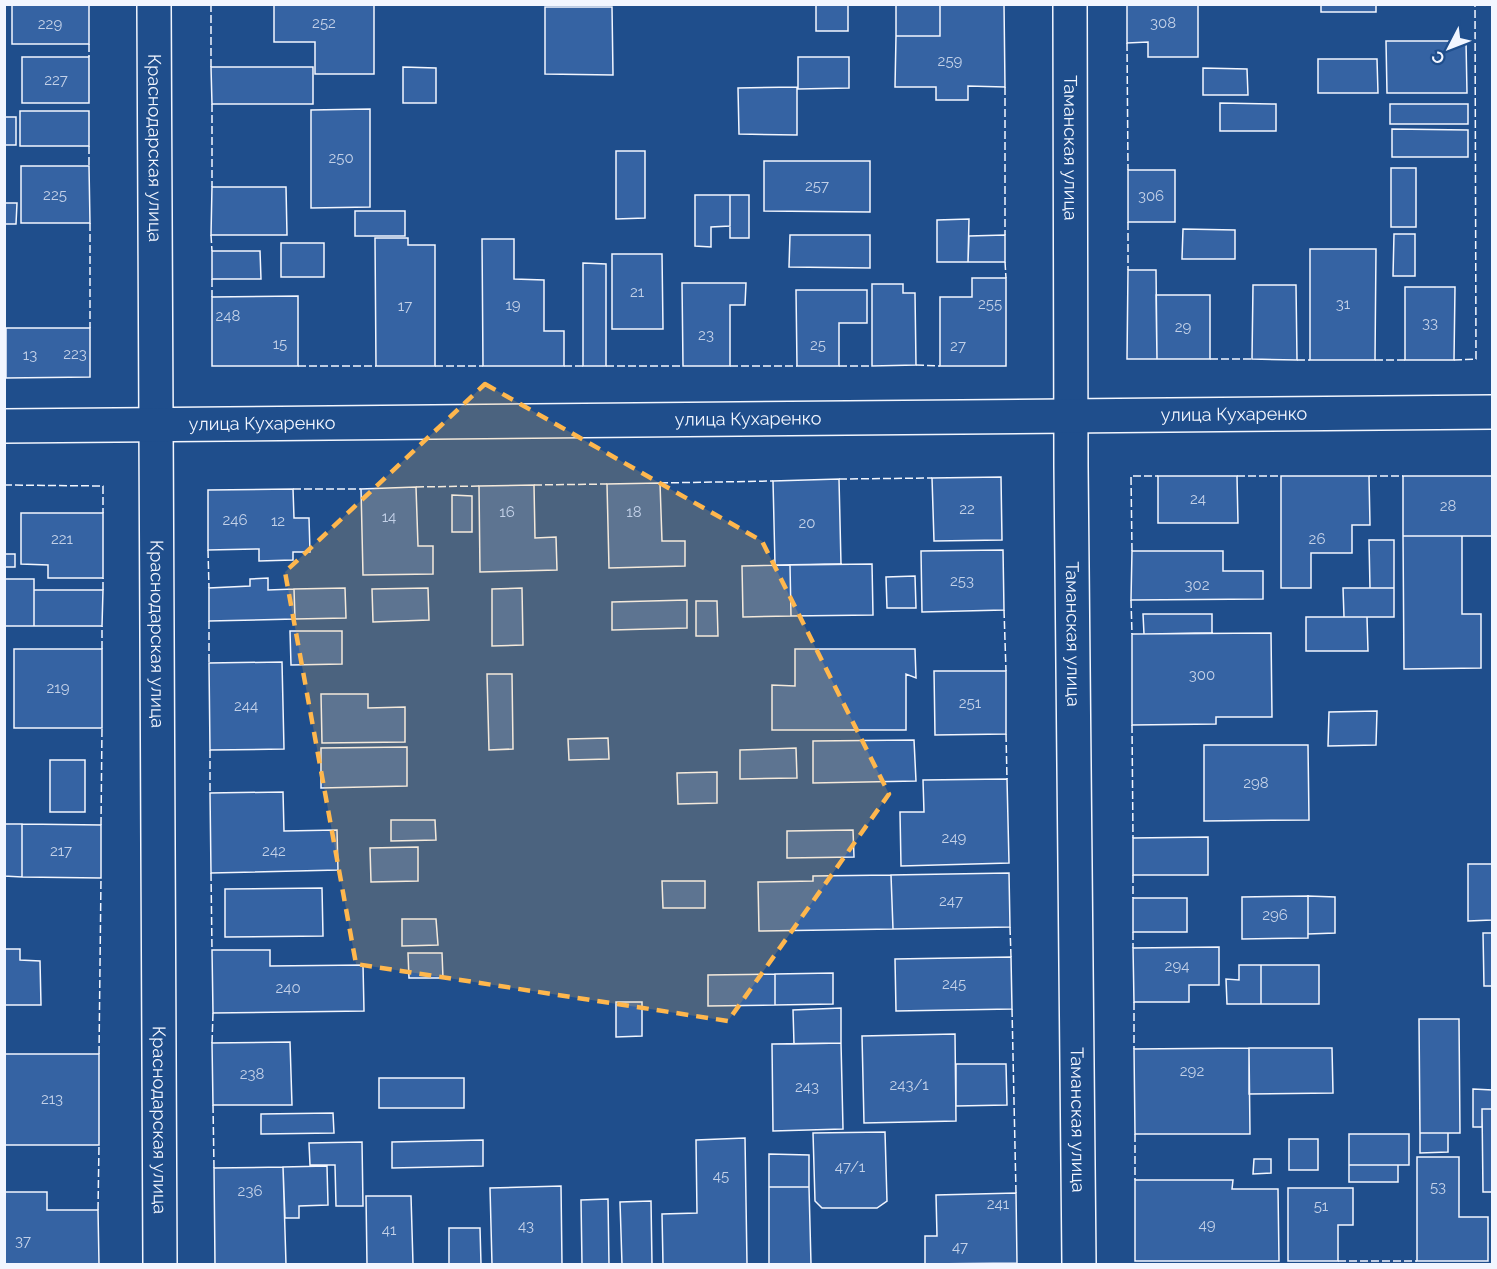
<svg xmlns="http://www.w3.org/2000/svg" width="1497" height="1269" font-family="Raleway,sans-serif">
<rect width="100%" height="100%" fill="#1f4e8c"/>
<!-- building -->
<path fill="#3563a3" stroke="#f2f6ff" stroke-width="1.5" d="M12 4H89V44H12Z
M274 4H374V74H315V42H274Z
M816 4H848V31H816Z
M896 4H940V36H896Z
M940 4H1004L1005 87 968 86V100H936V87H895L896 36H940Z
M1127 4H1198V57H1148V42L1127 43Z
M1321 4H1376V12H1321Z
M545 7H612L613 75 545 74Z
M1386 41H1466L1467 93H1387Z
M22 57H89V103H22Z
M798 57H849V88L798 89Z
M1318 59H1377L1378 93H1318Z
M211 67H313V104H212Z
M403 67 436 68V103H403Z
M1203 68 1247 69 1248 95H1203Z
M797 87V135L739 134 738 88Z
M1220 103 1276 104V131H1220Z
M1390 104H1468V124H1390Z
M370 109V207L311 208V110Z
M20 111H89V146H20Z
M4 117H16V145H4Z
M1392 129 1468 130V157H1392Z
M616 151H645V218L616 219Z
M764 161H870V212L764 211Z
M21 166H89L90 223H21Z
M1391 168H1416V227H1391Z
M1128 170H1175V222H1128Z
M212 187H286L287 235H211Z
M695 195H730V226L711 227V247L695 246Z
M730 195H749V238H730Z
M4 203H17L16 224H4Z
M355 211H405V236H355Z
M969 219 968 262H937V220Z
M1183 229 1235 230V259H1182Z
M1394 234H1415V276H1393Z
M790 235H870V268L789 267Z
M1005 235V262H968L969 236Z
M375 238H408V245H435V366H376Z
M482 239H514V279L544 280V331H564V366H483Z
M281 243H324V277H281Z
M1310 249H1376L1375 360H1310Z
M212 251H260L261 279H212Z
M612 254H662L663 329H612Z
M583 263 606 264V366H583Z
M1128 270H1156L1157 359H1127Z
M972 278H1006V366H940V297H972Z
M682 283H746L745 305H730V366H683Z
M872 284H903V293H915L916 365 872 366Z
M1253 285H1296L1297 360 1252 359Z
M1405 287H1455L1454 360H1405Z
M796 290H867V323H839V366H797Z
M1156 295H1210V359H1157Z
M298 296V366H212V297Z
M6 328H90V377L6 378Z
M1158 476H1237L1238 523H1158Z
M1281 476H1369L1370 525H1352V553H1311V588H1281Z
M1403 476H1492V536H1403Z
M1001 477 1002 540 934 541 932 478Z
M839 479 841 564 775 565 773 481Z
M660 483 662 541H685V566L609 568 607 484Z
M534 485 535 538 556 537 557 570 480 572 479 486Z
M416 487 418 546H433V574L363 575 361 489Z
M293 489 294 518H309L310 552H293V560L259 561V549L208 550V490Z
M452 495 472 496V532H452Z
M21 513H103V578H48V565L21 564Z
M1403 536H1462V614H1481V668L1404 669Z
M1369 540H1394V588H1370Z
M1003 550 1004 610 922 612 921 551Z
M1132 551H1223V571H1263V599L1131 600Z
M4 554H15V567H4Z
M872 564 873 615 791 616 790 565Z
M790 565 791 616 743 617 742 566Z
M915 576 916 608H887L886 577Z
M268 578V590L294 589 295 619 209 621V588L250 586V579Z
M4 579H34V626H4Z
M345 588 346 618 295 619 294 589Z
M428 588 429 620 373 622 372 589Z
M522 588 523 645 492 646V589Z
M1343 588H1394V617H1344Z
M34 590H103L102 626H34Z
M687 600V628L612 630V602Z
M696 601H717L718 636H696Z
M1143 614H1212V633L1144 634Z
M1306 617H1367L1368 651H1306Z
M290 631H342V664L291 665Z
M1271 633 1272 717H1216V724L1132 725V634Z
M14 649H102V728H14Z
M795 649H915L916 678 906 674V730H772V685L795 686Z
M282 662 284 749 210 750 209 663Z
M934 671H1006V734L935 735Z
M487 674H512L513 749 489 750Z
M321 694H368V708L405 707V742L322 743Z
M1377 711 1376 745 1328 746 1329 712Z
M608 738 609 759 569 760 568 739Z
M914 740 916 781 813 783V741Z
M1204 745H1308L1309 820 1204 821Z
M407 747V786L321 788V748Z
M796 748 797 778 740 779V750Z
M50 760H85V812H50Z
M717 772V803L678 804 677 773Z
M1007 779 1009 863 901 866 900 812H924L923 780Z
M283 792 284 831 337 830 338 870 211 873 210 793Z
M391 820H435L436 840 391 841Z
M4 824H22V877L4 876Z
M22 824 101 825V878L22 877Z
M853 830 854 857 787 858V831Z
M1208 837V875H1133V838Z
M418 847V881L371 882 370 848Z
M1468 864H1492V920L1468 921Z
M1009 873 1010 927 893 929 891 875Z
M891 875 893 929 759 931 758 882 813 881V876Z
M662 881H705V908H663Z
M322 888 323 936 225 937V889Z
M1308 896V938L1242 939V897Z
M1308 896 1335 897V933L1308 934Z
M1133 898H1187V932H1133Z
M402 919H436L438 945 402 946Z
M1483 933H1492V986H1484Z
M1219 947V985H1189V1002H1134L1133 948Z
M4 949H20V960L40 961 41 1005H4Z
M212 950H270V966L363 965 364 1011 213 1013Z
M408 953H442L443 978H409Z
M1011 957 1012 1009 896 1011 895 959Z
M1239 965H1261V1004H1227L1226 979 1239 980Z
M1261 965H1319V1004H1261Z
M833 973V1004L775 1005V974Z
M775 974V1005L708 1006V975Z
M616 1002H642V1036L616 1037Z
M841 1008V1043L794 1044 793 1010Z
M1419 1019H1459L1460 1133H1420Z
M955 1034 956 1121 864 1123 862 1036Z
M290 1042 292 1105H213L212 1043Z
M841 1043 843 1129 773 1131 772 1044Z
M1249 1048 1250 1134H1135L1134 1049Z
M1249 1048H1332L1333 1093 1249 1094Z
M4 1054H99V1145H4Z
M956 1064H1006L1007 1105 956 1106Z
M379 1078H464V1108H379Z
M1473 1089 1492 1090V1109H1482V1127H1473Z
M1482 1109H1492V1192H1483Z
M333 1113 334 1133 261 1134V1114Z
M885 1132 887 1201 877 1208H822L815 1201 813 1133Z
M1420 1133H1448V1152L1420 1153Z
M1349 1134H1409V1165H1349Z
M745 1138 747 1264H663L662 1214 697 1213 696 1140Z
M1289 1139H1318V1170H1289Z
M483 1140V1166L392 1168V1142Z
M362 1142 363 1206H336L335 1165H310L309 1143Z
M769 1154 809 1155V1187H769Z
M1417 1157H1459V1217H1488V1261H1417Z
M1254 1159H1271V1173L1253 1174Z
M1349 1165H1398V1182H1349Z
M327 1166 328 1205 299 1206V1218H285L283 1167Z
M283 1167 286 1264H215L214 1168Z
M1135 1180H1233L1232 1189H1278L1279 1261H1135Z
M561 1186 562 1264H492L490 1188Z
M769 1187H809L811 1264H769Z
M1288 1188H1353V1225H1338V1261H1288Z
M4 1192H47V1210H98L99 1264H4Z
M1016 1193 1017 1263 925 1264V1236H937L936 1195Z
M366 1196H411L413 1264H367Z
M608 1199 609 1264H582L581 1200Z
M651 1201 652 1264H622L620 1202Z
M449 1228H480L481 1264H449Z"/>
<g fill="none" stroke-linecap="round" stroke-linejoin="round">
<defs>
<g id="minor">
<path id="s1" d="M154 4 160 1264"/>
<path id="s2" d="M1070 4 1071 466 1079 1264"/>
<path id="s3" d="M4 426 1492 412"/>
</g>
</defs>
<!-- minor casing -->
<use href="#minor" stroke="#f2f6ff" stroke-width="36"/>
<!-- minor -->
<use href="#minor" stroke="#1f4e8c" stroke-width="33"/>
<!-- fence -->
<path stroke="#f2f6ff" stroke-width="1.5" stroke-dasharray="8 3" stroke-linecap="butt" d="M211 4V67
M1127 43 1128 170
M89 44V57
M1005 87V235
M212 104V187
M89 146V166
M1128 222V270
M90 223V328
M211 235 212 251
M1005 262 1006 278
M212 279V297
M1210 359H1252
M1297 360H1310
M1375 360H1405
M1454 360 1476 359 1475 4
M916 365 940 366
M298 366H376
M435 366H483
M564 366H583
M606 366H683
M730 366H797
M839 366H872
M1237 476H1281
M1369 476H1403
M839 479 932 478
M660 483 773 481
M4 485 103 486V513
M534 485 607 484
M416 487 479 486
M293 489H361
M208 550 209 588
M1132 551 1131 476H1158
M103 590V578
M1131 600 1132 634
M1004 610 1006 671
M209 621V663
M102 649V626
M1132 725 1133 838
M1006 734 1007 779
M210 750V793
M101 825 102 728
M211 873 212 950
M1133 875V898
M1010 927 1011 957
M1133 932V948
M1134 1002V1049
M1012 1009 1016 1193
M212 1043 213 1013
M99 1054 101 878
M213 1105 214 1168
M1135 1134V1180
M98 1210 99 1145
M1338 1261H1417"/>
</g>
<!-- marked area -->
<path fill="#ffb74d" fill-opacity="0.2" stroke="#ffb74d" stroke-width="4.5" stroke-dasharray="12 8" stroke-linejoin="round" d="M485 384 762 541 889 794 728 1021 356 964 285 572Z"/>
<g text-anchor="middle" stroke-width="4.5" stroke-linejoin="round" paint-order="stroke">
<!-- number labels -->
<g font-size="15" fill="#c3d1e8">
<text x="324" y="28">252</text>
<text x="1163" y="28">308</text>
<text x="50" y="29">229</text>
<text x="950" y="66">259</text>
<text x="56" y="85">227</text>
<text x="341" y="163">250</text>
<text x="817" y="191">257</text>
<text x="55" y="200">225</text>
<text x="1151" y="201">306</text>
<text x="637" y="297">21</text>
<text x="990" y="309">255</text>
<text x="1343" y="309">31</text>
<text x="513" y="310">19</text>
<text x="405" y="311">17</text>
<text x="228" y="321">248</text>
<text x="1430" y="328">33</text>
<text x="1183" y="332">29</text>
<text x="706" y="340">23</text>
<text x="280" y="349">15</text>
<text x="818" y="350">25</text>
<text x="958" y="351">27</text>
<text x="75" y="359">223</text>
<text x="30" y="360">13</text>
<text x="1198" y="504">24</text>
<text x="1448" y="511">28</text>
<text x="967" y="514">22</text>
<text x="507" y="517">16</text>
<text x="634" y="517">18</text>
<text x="389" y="522">14</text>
<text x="235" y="525">246</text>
<text x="278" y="526">12</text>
<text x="807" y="528">20</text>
<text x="62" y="544">221</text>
<text x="1317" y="544">26</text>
<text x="962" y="586">253</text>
<text x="1197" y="590">302</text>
<text x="1202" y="680">300</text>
<text x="58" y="693">219</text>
<text x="970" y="708">251</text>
<text x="246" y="711">244</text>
<text x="1256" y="788">298</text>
<text x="954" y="843">249</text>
<text x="61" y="856">217</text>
<text x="274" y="856">242</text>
<text x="951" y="906">247</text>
<text x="1275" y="920">296</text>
<text x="1177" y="971">294</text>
<text x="954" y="989">245</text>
<text x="288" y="993">240</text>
<text x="1192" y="1076">292</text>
<text x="252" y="1079">238</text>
<text x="909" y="1090">243/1</text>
<text x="807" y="1092">243</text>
<text x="52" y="1104">213</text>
<text x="850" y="1172">47/1</text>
<text x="721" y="1181">45</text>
<text x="1438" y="1192">53</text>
<text x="250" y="1196">236</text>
<text x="998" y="1209">241</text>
<text x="1321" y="1211">51</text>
<text x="1207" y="1230">49</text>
<text x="526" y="1231">43</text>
<text x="389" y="1235">41</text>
<text x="23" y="1246">37</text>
<text x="960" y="1252">47</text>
</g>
<!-- street labels -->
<g font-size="18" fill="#f2f6ff" stroke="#1f4e8c">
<text dy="6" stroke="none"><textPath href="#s1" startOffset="144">Краснодарская улица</textPath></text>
<text dy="6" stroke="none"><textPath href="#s2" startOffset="144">Таманская улица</textPath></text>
<text dy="6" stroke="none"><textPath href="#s3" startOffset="1230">улица Кухаренко</textPath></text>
<text dy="6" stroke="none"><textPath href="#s3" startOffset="744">улица Кухаренко</textPath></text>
<text dy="6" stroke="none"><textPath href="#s3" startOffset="258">улица Кухаренко</textPath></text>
<text dy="6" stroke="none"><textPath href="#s1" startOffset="630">Краснодарская улица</textPath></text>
<text dy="6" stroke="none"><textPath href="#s2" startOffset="630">Таманская улица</textPath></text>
<text dy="6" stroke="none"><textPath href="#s1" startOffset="1116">Краснодарская улица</textPath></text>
<text dy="6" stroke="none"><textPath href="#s2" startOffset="1116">Таманская улица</textPath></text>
</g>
</g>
<!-- border -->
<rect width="1497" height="1269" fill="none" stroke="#f2f6ff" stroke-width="12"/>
<!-- north arrow -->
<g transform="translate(1449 48) rotate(228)" stroke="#1f4e8c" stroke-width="4.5" paint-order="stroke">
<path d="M0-4.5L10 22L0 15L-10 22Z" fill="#f2f6ff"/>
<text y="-9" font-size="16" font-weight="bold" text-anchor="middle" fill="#f2f6ff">С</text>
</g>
</svg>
